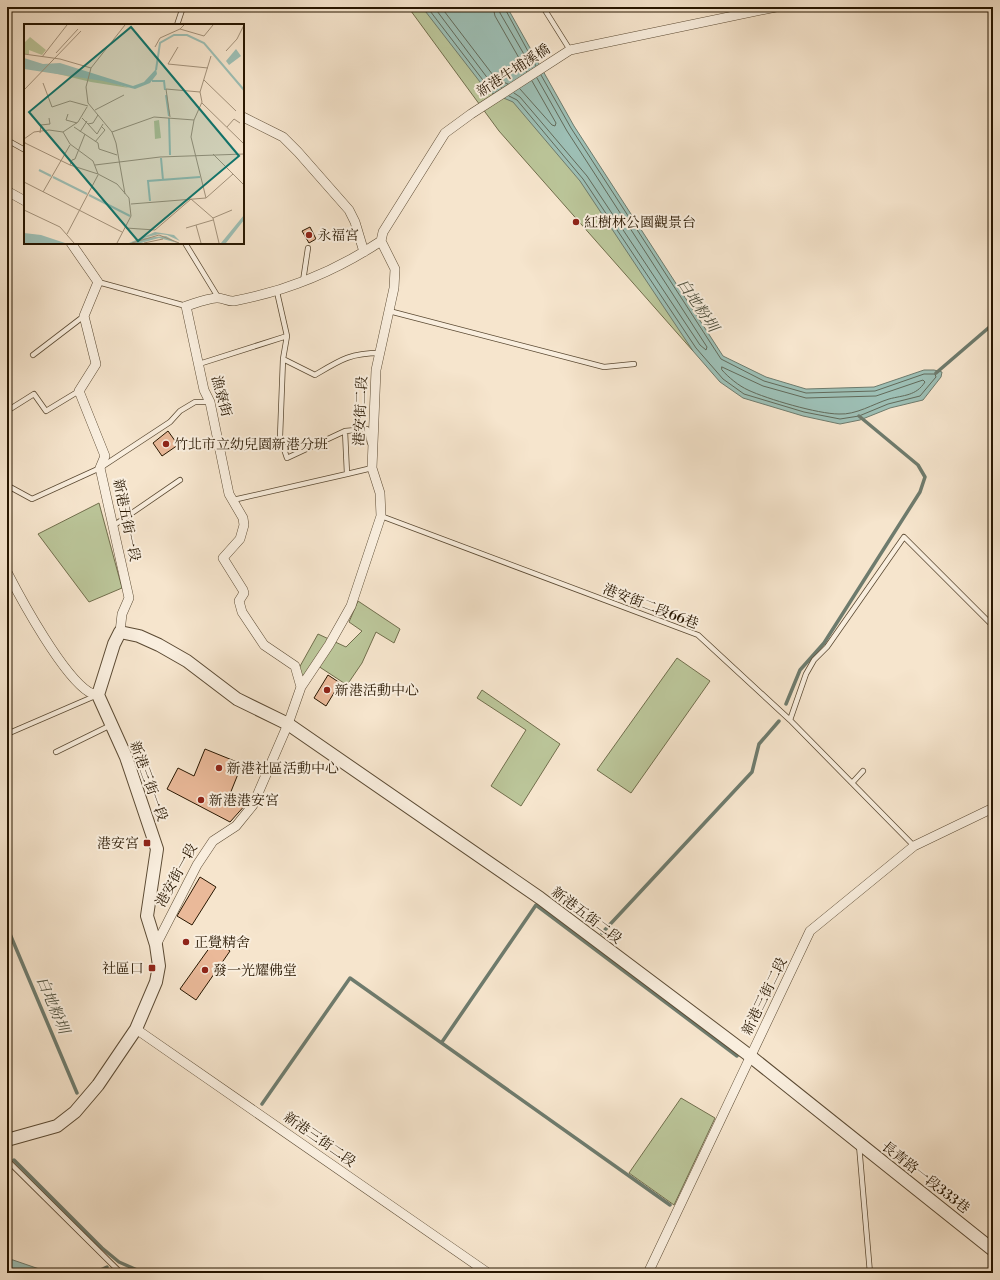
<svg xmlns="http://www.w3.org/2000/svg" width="1000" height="1280" font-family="'Libre Bodoni','Noto Serif TC',serif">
<rect width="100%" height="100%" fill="#f6e5cd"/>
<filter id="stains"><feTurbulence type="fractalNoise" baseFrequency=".005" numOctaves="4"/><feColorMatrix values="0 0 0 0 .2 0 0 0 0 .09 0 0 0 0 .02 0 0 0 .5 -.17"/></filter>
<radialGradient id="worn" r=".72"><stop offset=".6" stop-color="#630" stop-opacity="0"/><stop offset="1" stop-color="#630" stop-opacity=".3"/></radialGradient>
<!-- green -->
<path fill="#bbc599" stroke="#716e4c" d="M408 7H474L589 171 693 351 499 131Z
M99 503 122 588 89 602 38 534Z
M358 601 400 629 394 643 376 632 362 663 347 685 315 664 301 686 294 677 318 634 346 647 362 631 349 622Z
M677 658 710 681 631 793 597 770Z
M482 690 560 744 521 806 491 786 526 730 477 698Z
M681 1098 715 1118 674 1205 629 1173Z"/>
<!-- water -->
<path fill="#9dbfb5" stroke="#6e7b6d" d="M422 7H507L574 126 723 356 766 377 806 389 874 387 924 370H934L942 372 941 377 923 400 890 408 860 420 840 424 803 416 743 398 720 382 693 351 580 181 513 102 487 91Z
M7 1259 13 1260 51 1273H7Z"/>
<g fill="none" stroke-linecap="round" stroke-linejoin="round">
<!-- shore -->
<path stroke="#626a5a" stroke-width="1" d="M427 7 489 88 496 91
M434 7 492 84 502 88
M441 7 496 79 508 84
M493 7 495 16 527 72
M499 7 500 13 532 68
M504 7 536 66
M520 89 552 125 555 126 556 123 532 81
M514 93 520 97 587 176 700 345 706 350 707 347 567 131 537 78
M509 96 517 100 583 179 696 348 723 379 744 394 804 412 840 419 859 416 888 404 920 396 936 377 935 374H924L875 391 806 393 764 381 721 359 571 128 541 75
M722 367 763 386 806 398 876 396 923 380 925 382C916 396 904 395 889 399 873 404 856 415 839 414 818 414 767 399 748 390 739 386 728 377 722 370Z"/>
<!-- stream -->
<path stroke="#6e7b6d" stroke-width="3.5" d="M936 373 993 324
M786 704 800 670 824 643 920 492 925 477 918 465 859 416
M7 927 77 1093
M602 933 752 772 759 744 779 721
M442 1042 536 905 737 1056
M262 1104 350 978 670 1205
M14 1160 102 1248 119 1262 144 1273
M94 1273 107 1267"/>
</g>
<!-- building -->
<path fill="#eab999" stroke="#271600" d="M310 227 316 239 309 243 302 231Z
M168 431 178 445 162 456 153 443Z
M328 675 340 683 326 706 314 698Z
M205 749 242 764 230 794 247 803 230 822 167 789 178 768 194 776Z
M200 877 216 887 192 925 177 916Z
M215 940 230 951 196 1000 180 989Z"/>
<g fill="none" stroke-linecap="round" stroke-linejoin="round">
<defs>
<path id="service" d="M543 7 570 50
M177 25 183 7
M7 140 25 150
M185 243 218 297
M303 281 308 248
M98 282 186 306
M277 292 287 336 283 359 315 375C340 360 350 353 380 353
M389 311 604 367 634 364
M33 355 84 316
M283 359 280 437 287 458 345 431 367 429 370 443
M199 364 287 336
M7 411 34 394 46 411 79 391
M347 474 372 468
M7 488 10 487 32 499 100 468 170 422 180 411 195 402H210
M233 500 347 474 345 431
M381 516 698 635 790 720 914 846
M113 526 180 480
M790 720 806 674 814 660 827 647 904 537 993 626
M7 734 95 696
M56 752 111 725
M852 783 863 771
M859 1145 870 1273
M7 1160 121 1273"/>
<path id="minor" d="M243 117 283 137 298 152 349 210 355 222 364 252
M7 191 25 201
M71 243 98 282 84 316 96 364 79 391 105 456 100 468 129 598 122 614 120 632
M7 572C22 601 63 676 89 692 91 693 95 694 98 695
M301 687 295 666 264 645 242 612 239 601 244 593 243 590 223 558 240 539 244 525 243 518 229 494 210 402 204 390 186 306C196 303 206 299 216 298 222 297 228 302 234 301 287 291 336 271 381 241
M156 945 197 865 213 841 236 826 253 805 288 724 301 687 329 645 351 606 381 516 380 493 372 468 376 370 394 288 395 269 381 241 383 232 445 133 471 114 570 50 776 7
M136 1029 488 1273
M648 1273 810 931 914 846 993 808"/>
<path id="tertiary" d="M7 1140 57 1126 75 1112 98 1085 136 1029 156 982 159 966 156 945 147 916 157 849 126 757 98 695 114 644 120 632 139 636 159 645 187 661 237 699 288 724 540 898 750 1056 993 1250"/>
</defs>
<!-- service casing -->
<use href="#service" stroke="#5b4a33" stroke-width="6"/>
<!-- minor casing -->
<use href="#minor" stroke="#5b4a33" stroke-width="10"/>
<!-- tertiary casing -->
<use href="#tertiary" stroke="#5b4a33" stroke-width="14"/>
<!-- service -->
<use href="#service" stroke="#f9eede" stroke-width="4.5"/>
<!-- minor -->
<use href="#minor" stroke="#f9eede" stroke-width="9"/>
<!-- tertiary -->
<use href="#tertiary" stroke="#f9eede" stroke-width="12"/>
</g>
<!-- markers -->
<g fill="#8f2418" stroke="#f9eede" stroke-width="1.5">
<circle cx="576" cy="222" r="4"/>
<circle cx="309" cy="235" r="4"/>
<circle cx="166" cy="444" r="4"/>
<circle cx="327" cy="690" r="4"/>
<circle cx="219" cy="768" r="4"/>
<circle cx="201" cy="800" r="4"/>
<rect x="143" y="839" width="8" height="8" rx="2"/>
<circle cx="186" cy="942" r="4"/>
<rect x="148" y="964" width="8" height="8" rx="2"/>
<circle cx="205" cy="970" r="4"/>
</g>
<g text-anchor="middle" stroke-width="4" stroke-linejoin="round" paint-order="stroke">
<!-- street labels -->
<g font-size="14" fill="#271600" stroke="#f9eede">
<text transform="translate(513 70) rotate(-33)" y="5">新港牛埔溪橋</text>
<text transform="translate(222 396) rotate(75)" y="5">漁寮街</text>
<text transform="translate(360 411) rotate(-87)" y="5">港安街二段</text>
<text transform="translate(127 520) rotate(78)" y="5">新港五街一段</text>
<text transform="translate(651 606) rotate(21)" y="5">港安街二段66巷</text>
<text transform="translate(149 781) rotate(70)" y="5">新港三街一段</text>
<text transform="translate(176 875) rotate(-61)" y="5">港安街一段</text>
<text transform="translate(587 915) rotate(37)" y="5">新港五街二段</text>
<text transform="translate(764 996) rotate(-64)" y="5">新港三街二段</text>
<text transform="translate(320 1139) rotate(35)" y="5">新港三街二段</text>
<text transform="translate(926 1177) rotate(38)" y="5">長青路一段333巷</text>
</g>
<!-- poi labels -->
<g font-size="14" fill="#271600" stroke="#f9eede" text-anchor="start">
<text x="584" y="227">紅樹林公園觀景台</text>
<text x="317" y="240">永福宮</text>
<text x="174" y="449">竹北市立幼兒園新港分班</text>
<text x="335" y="695">新港活動中心</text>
<text x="227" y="773">新港社區活動中心</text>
<text x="209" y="805">新港港安宮</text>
<text x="139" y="848" text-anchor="end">港安宮</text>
<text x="194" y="947">正覺精舍</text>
<text x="144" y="973" text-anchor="end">社區口</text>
<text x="213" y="975">發一光耀佛堂</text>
</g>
<!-- water labels -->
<g font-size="15" font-style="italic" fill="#50513f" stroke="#f9eede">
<text transform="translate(698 305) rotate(56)" y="5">白地粉圳</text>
<text transform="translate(53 1005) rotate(67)" y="5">白地粉圳</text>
</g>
</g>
<!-- overview -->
<g transform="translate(24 24)">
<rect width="220" height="220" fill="#f6e5cd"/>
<path d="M6 13 22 26 18 31 5 26V30H0V19ZM0 38 79 55 105 64 67 58 13 45H0ZM135 96 137 114 131 115 130 97Z" fill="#bbc599"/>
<path d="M212 25 217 32 205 41 202 37ZM0 34 19 40 36 39 109 62 120 58 132 45 133 50 126 59 111 65 79 57 0 45ZM220 191V196L202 219H197ZM131 208 150 211 156 217 143 211 135 210 120 214 142 212 154 219 135 214 117 219H105ZM0 209 17 211 41 219H0Z" fill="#9dbfb5"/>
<path fill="none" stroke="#9dbfb5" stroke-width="2" d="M132 46 136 19 150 11H163L180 19 220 66M128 57H140L141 66M142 71 145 92M145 94 146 131M137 134 139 156M15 146 27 152M29 153 63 170M65 171 106 192M126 177 124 157 176 153"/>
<path fill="none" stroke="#a3927b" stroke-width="1" d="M156 5 180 12 189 1M131 23 136 14 156 5 160 1M154 23 144 40 184 44M202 27 213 15 220 1M32 29 54 5M0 30 36 35 67 44M18 33 43 1M180 56 212 87M19 59 28 83 46 77 64 82M0 66 57 7M178 79 220 120M71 86 100 71M44 90 42 96 53 99M146 93 142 65 176 68M58 94 64 100 69 99 74 91M64 100 73 110 79 100M50 103 74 119 75 125 93 131M203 103 210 95 216 99M39 108 46 120 69 137 74 150M39 108 54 98 63 83M56 108 63 97M88 108 130 93 170 96M16 109 17 101 26 100 25 94M0 115 10 108 25 106 39 108M0 116 1 119 46 141 74 150 93 160 105 174 107 192 93 219M71 118 81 106 77 102M189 130 220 161M46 141 48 136 51 135 61 110M71 141 136 133 220 130M0 158 98 208M19 168 46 121M101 170 92 119 88 108 64 79 62 63 67 44 101 1M182 174 167 113 170 96 178 78 176 68 187 32M182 174 209 150M107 180 182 174M0 186 36 203 50 219M189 194 208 186M172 201 177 219M102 204 131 206 167 175 189 194 195 219M162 204 189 196M43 210 74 151M108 219 135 211 155 219M120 219 139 215"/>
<path fill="#0f766e" fill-opacity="0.15" stroke="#0f766e" stroke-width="2" d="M107 3 215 132 114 217 5 88Z"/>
<rect width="220" height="220" fill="none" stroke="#271600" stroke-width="2"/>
</g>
<!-- margin -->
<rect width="1000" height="1280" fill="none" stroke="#f6e5cd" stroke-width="24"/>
<rect x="8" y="8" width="984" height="1264" fill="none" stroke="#271600" stroke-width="2"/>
<rect x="12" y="12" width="976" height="1256" fill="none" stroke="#271600"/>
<rect width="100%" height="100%" filter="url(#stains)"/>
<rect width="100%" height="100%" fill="url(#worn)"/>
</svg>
